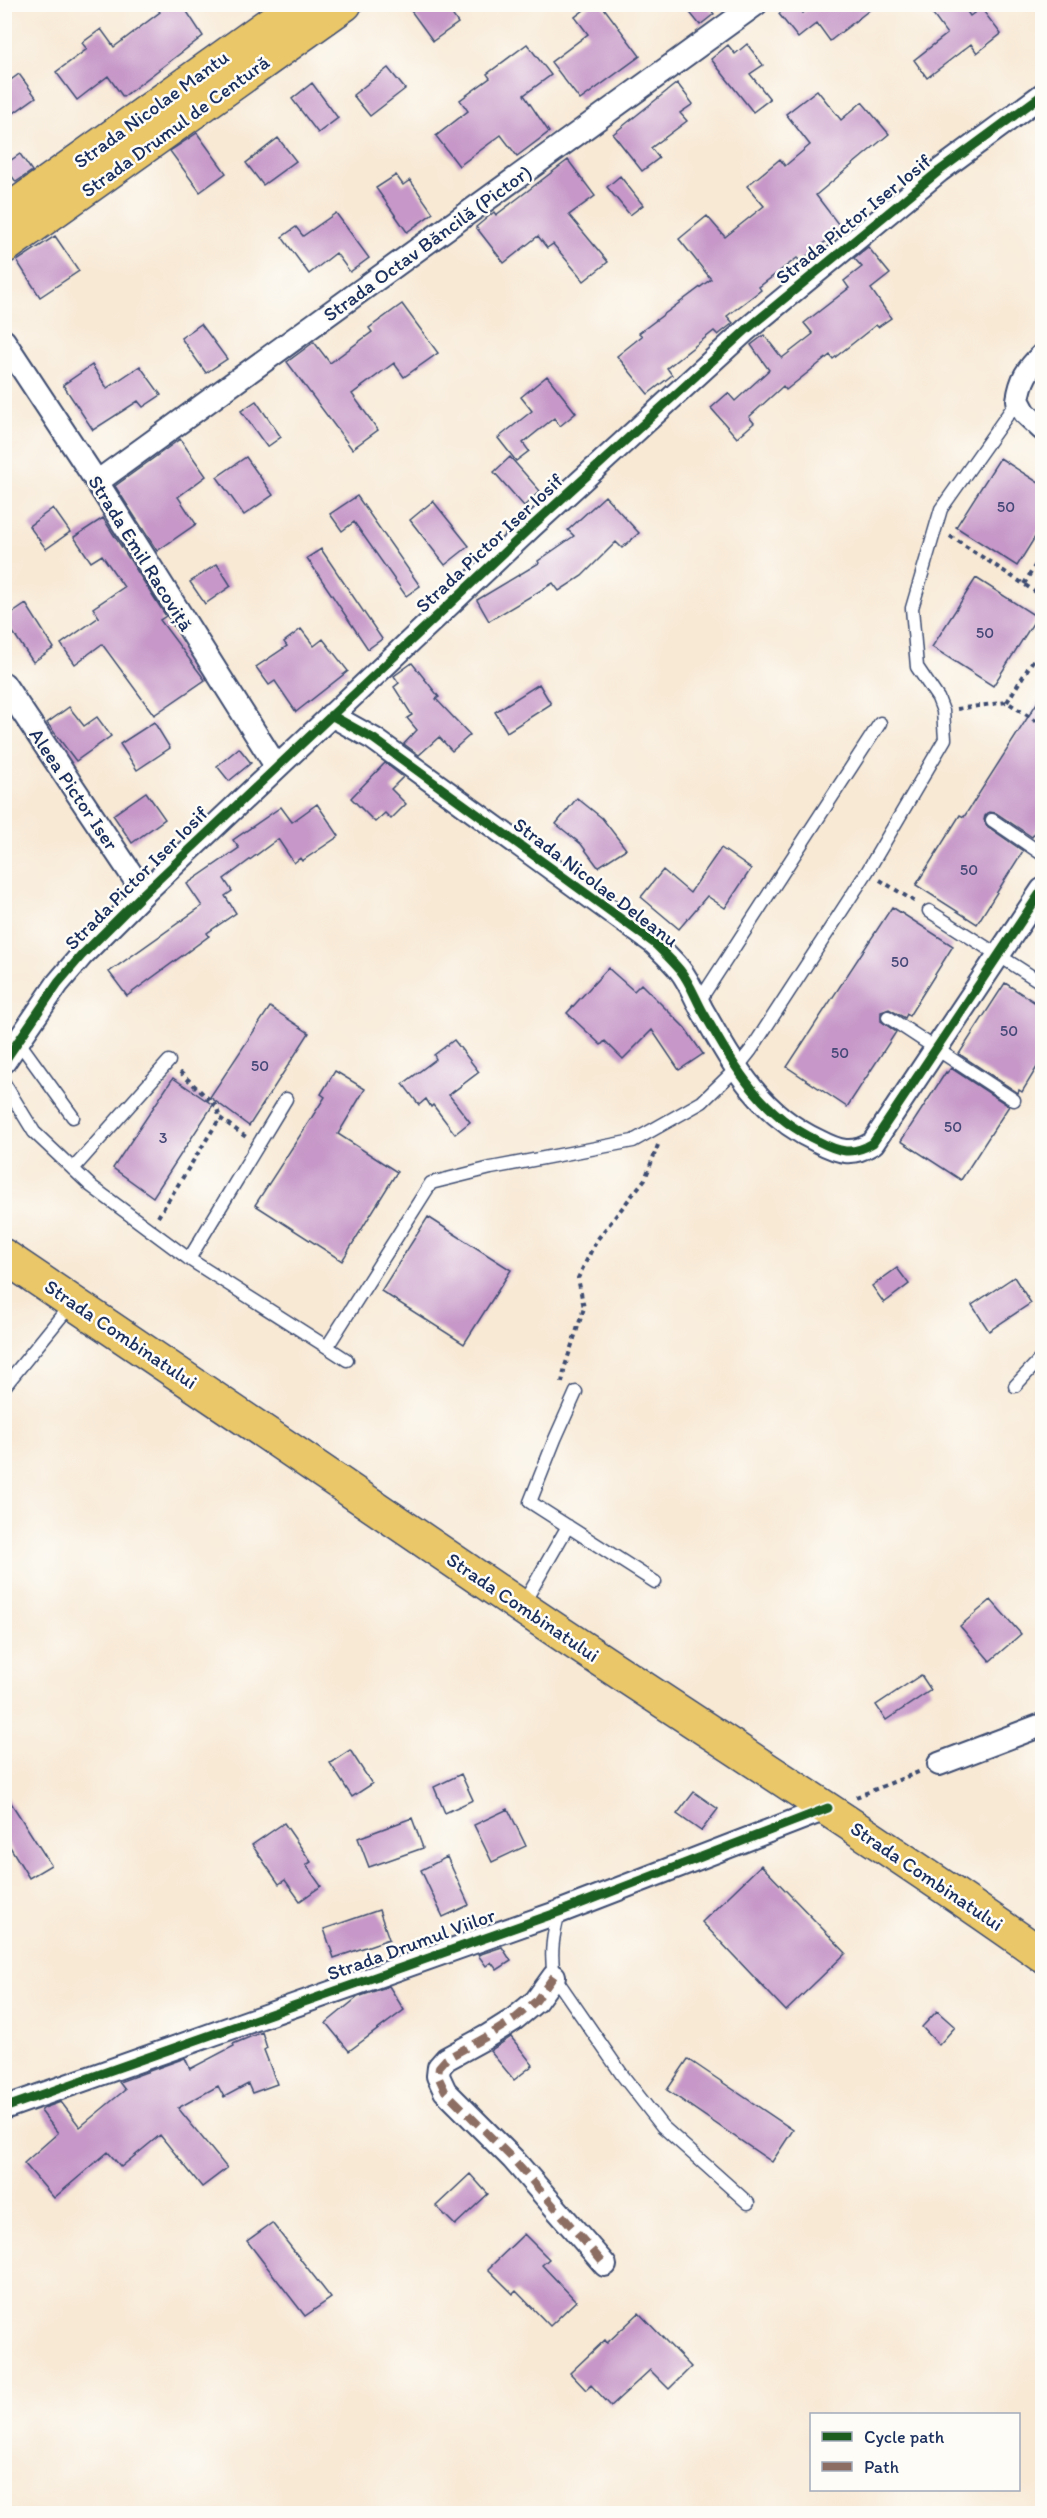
<svg xmlns="http://www.w3.org/2000/svg" width="1047" height="2518" font-family="Itim,sans-serif">
<rect width="100%" height="100%" fill="#fdfcf7"/>
<filter id="ink" filterUnits="userSpaceOnUse"><feTurbulence type="fractalNoise" baseFrequency=".0167" numOctaves="2"/><feDisplacementMap in="SourceGraphic" scale="12" xChannelSelector="R" yChannelSelector="G"/><feConvolveMatrix kernelMatrix="1 2 1 2 8 2 1 2 1" color-interpolation-filters="sRGB"/></filter>
<filter id="wash" filterUnits="userSpaceOnUse"><feTurbulence type="fractalNoise" baseFrequency=".008" numOctaves="4" result="noise"/><feDisplacementMap in="SourceGraphic" scale="24" xChannelSelector="R" yChannelSelector="G"/><feGaussianBlur stdDeviation="1.35" result="paint"/><feColorMatrix in="noise" values="0 0 0 0 0 0 0 0 0 0 0 0 0 0 0 0 0 1.4 0 .05"/><feComposite in="paint" operator="in"/></filter>
<g filter="url(#wash)">
<rect width="100%" height="100%" fill="#f8e9d5"/>
<g id="blocks">
<!-- building -->
<path fill="#c697c8" d="M154 4H182L203 36 123 97 108 76 77 100 56 72 87 49 82 43 101 29 114 47 160 12Z
M406 4H445L458 23 433 41Z
M592 4H601L640 56 580 100 551 62 588 34 575 17Z
M683 4H706L714 14 700 25Z
M791 4H796L803 13 806 10 802 4H877L830 41 817 23 798 38 779 14Z
M925 4H962L970 16 981 8 1001 34 977 53 971 44 927 78 914 60 947 34Z
M527 44 551 75 524 95 549 132 517 156 501 135 459 166 436 136 468 111 460 100 490 78 487 74Z
M747 44 763 65 750 74 770 99 753 112 711 59 728 45 735 54Z
M388 68 405 89 370 116 353 95Z
M19 74 36 97 4 120V85Z
M312 83 338 118 318 133 292 99Z
M677 83 693 104 680 113 687 121 651 148 659 158 642 171 613 134Z
M817 90 841 120 862 102 889 134 816 195 842 229 800 261 797 258 759 287 761 290 727 316 733 323 718 335 714 331 667 368 672 375 648 394 617 356 642 336 639 333 711 279 679 239 707 216 725 237 764 206 747 186 780 159 785 166 810 145 786 114Z
M197 133 226 173 200 192 170 151Z
M278 138 296 161 263 185 246 163Z
M20 154 32 171 16 182 4 165Z
M568 160 595 196 569 215 608 262 584 281 553 244 547 248 538 236 504 263 476 227 494 212 496 215Z
M396 175 403 185 410 180 433 213 407 232 376 188Z
M620 176 643 205 630 215 607 187Z
M336 213 369 258 350 272 336 253 309 274 282 237 296 227 303 236Z
M55 236 79 271 40 297 17 261Z
M868 247 890 274 871 289 891 318 878 327 876 325 833 359 830 355 786 390 783 386 749 417 754 423 737 438 711 408 728 393 735 401 769 370 751 345 764 335 782 358 813 334 804 323 849 288 844 281 862 267 854 258Z
M402 304 438 353 404 377 394 363 352 394 378 430 352 449 287 362 314 342 330 363 372 332 369 328Z
M201 324 227 359 206 373 181 338Z
M92 365 107 388 140 366 161 395 143 407 138 401 93 430 63 385Z
M547 376 576 413 560 426 554 418 523 443 529 451 516 461 498 438 532 411 521 397Z
M256 401 281 437 267 447 241 411Z
M180 439 206 476 178 497 196 524 157 551 115 486Z
M246 457 273 495 244 515 217 477Z
M510 457 540 491 524 506 494 472Z
M1000 458 1042 485V526L1017 566 956 527Z
M357 496 420 586 406 596 354 522 342 531 330 514Z
M605 496 639 533 622 548 616 542 582 576 559 591 553 583 489 621 477 600 539 563 538 561 574 536 568 530Z
M433 501 469 546 445 565 410 520Z
M53 508 70 532 46 549 29 526Z
M103 518 166 616 160 620 205 680 154 715 102 644 75 664 61 644 99 617 93 608 124 587 102 555 91 562 74 537Z
M321 549 382 639 368 649 307 558Z
M217 564 231 586 205 604 190 582Z
M976 578 1037 617 993 686 932 647Z
M26 604 54 648 33 662 4 619Z
M301 629 314 646 323 639 348 671 296 712 275 681 269 685 256 667 287 646 284 642Z
M412 663 439 697 436 699 470 735 452 751 439 737 419 755 404 744 417 730 407 718 412 715 394 687 399 683 394 676Z
M539 684 551 704 507 732 495 712Z
M1042 695V822L1032 837 996 813 989 812 985 816 984 820 987 826 1023 851 977 924 916 885 960 815 964 817Z
M69 707 84 726 97 717 111 736 76 761 47 723Z
M154 722 170 748 137 770 120 744Z
M239 748 251 763 229 781 217 766Z
M385 763 403 777 391 789 406 804 391 819 385 813 375 822 351 798Z
M146 792 165 819 132 843 113 815Z
M577 798 602 818 626 849 598 867 581 844 556 824Z
M317 804 339 836 302 861 300 858 294 863 278 839 224 879 232 891 225 896 236 913 207 933 209 936 127 996 109 972 202 906 187 884 239 848 233 840 281 807 292 822Z
M721 848 751 869 725 908 707 896 679 929 641 897 663 870 690 893Z
M892 907 953 946 909 1016 907 1014 905 1018 889 1009 881 1012V1021L896 1032 847 1107 787 1067Z
M608 968 634 991 641 984 685 1028 703 1054 679 1070 652 1030 623 1059 605 1041 601 1045 567 1013Z
M1005 983 1042 1007V1059L1022 1092 1019 1090 1018 1093 959 1054Z
M270 1007 309 1033 249 1126 210 1097Z
M454 1040 479 1072 449 1095 470 1122 455 1134 433 1105 431 1107 426 1099 419 1105 403 1084 436 1059 434 1055Z
M951 1068 1009 1106 961 1180 901 1141 946 1072 947 1073Z
M335 1071 365 1089 338 1134 397 1172 342 1261 255 1205 325 1097 321 1094Z
M173 1078 213 1105 153 1197 113 1168Z
M428 1217 511 1270 464 1344 381 1291Z
M897 1268 909 1284 884 1303 872 1286Z
M1014 1277 1031 1303 989 1331 972 1305Z
M991 1600 1021 1634 990 1661 960 1626Z
M921 1675 931 1690 886 1720 876 1705Z
M350 1750 372 1784 352 1797 330 1763Z
M461 1774 473 1800 445 1813 434 1787Z
M4 1792 51 1865 29 1878 4 1837Z
M694 1792 718 1809 701 1831 677 1814Z
M508 1809 526 1846 492 1862 474 1825Z
M412 1818 423 1848 369 1867 358 1838Z
M284 1823 311 1862 306 1865 321 1886 300 1901 285 1880 279 1884 252 1845Z
M447 1857 469 1905 443 1917 421 1870Z
M761 1865 846 1953 786 2011 702 1922Z
M379 1910 389 1939 334 1958 324 1929Z
M502 1947 511 1961 497 1970 491 1962 486 1966 478 1955Z
M389 1986 404 2010 349 2051 326 2023 358 1997Z
M937 2011 955 2027 939 2045 922 2027Z
M262 2032 267 2048 264 2050 277 2084 252 2093 248 2084 224 2097 218 2086 178 2108 227 2168 202 2187 160 2135 121 2167 108 2152 54 2198 24 2163 58 2133 41 2111 44 2108 61 2102 80 2127 125 2090 119 2082 185 2058 190 2069 234 2046 233 2044Z
M511 2037 533 2065 514 2080 490 2051Z
M688 2059 793 2130 772 2162 667 2090Z
M470 2174 488 2194 455 2225 436 2206Z
M272 2223 331 2298 305 2316 247 2241Z
M524 2234 549 2259 542 2265 576 2301 550 2326 516 2291 513 2294 488 2269Z
M639 2313 691 2367 669 2389 650 2370 611 2406 591 2385 586 2390 570 2373 605 2340 607 2343Z"/>
</g>
</g>
<g filter="url(#ink)">
<use href="#blocks" fill-opacity="0" stroke="#3c4b70" stroke-width="1.5"/>
<g fill="none" stroke-linecap="round" stroke-linejoin="round">
<defs>
<path id="lane" d="M992 820 1042 854
M929 911 1042 983
M698 1003 880 723
M888 1017 1014 1100
M18 1041 73 1117
M4 1083 34 1132 91 1186 189 1259 327 1347
M73 1169 169 1061
M189 1259 286 1099
M347 1360 327 1347 431 1183 491 1168 633 1141 702 1102 736 1069 751 1050 867 872 945 739 943 711 938 698 917 667 912 608 941 509 1018 400
M1015 1386 1042 1357
M4 1387 72 1303
M576 1392 555 1439 530 1502 655 1582
M522 1606 568 1526
M559 1912C553 1935 550 1952 554 1976L623 2076 662 2126 748 2203"/>
<path id="street" d="M4 341 97 482 276 766
M1042 355C1027 369 1021 380 1018 400L1025 413 1042 429
M97 482 756 4
M4 684 144 893
M331 715 374 739 654 943C663 952 672 960 680 970 689 981 695 997 702 1010 733 1064 758 1113 818 1141 839 1152 852 1156 873 1143L1042 890
M4 1062 58 983 81 956 144 893 531 527 746 330 939 171 1042 95
M939 1764 1042 1725
M554 1976 536 2001 513 2020 486 2037 446 2059 439 2067 438 2076 445 2091 513 2159 605 2265
M4 2108 559 1912 828 1808"/>
<path id="primary" d="M4 1256C177 1372 348 1489 520 1606 693 1723 871 1834 1042 1955"/>
<path id="highway" d="M4 214 297 4
M4 247 345 4"/>
</defs>
<!-- lane casing -->
<use href="#lane" stroke="#3c4b70" stroke-width="15"/>
<!-- street casing -->
<use href="#street" stroke="#3c4b70" stroke-width="26"/>
<!-- primary casing -->
<use href="#primary" stroke="#3c4b70" stroke-width="36"/>
<!-- highway casing -->
<use href="#highway" stroke="#3c4b70" stroke-width="36"/>
<!-- path -->
<path stroke="#3c4b70" stroke-width="4" stroke-dasharray="4.5 4.5" stroke-linecap="butt" d="M950 536 1042 596
M1024 584 1042 554
M1007 702 1042 646
M957 709 1007 702 1042 725
M880 880 917 903
M180 1072 216 1106 220 1118
M158 1217 220 1118 246 1137
M562 1383 565 1366 584 1308 578 1278 596 1241 645 1179 658 1145
M856 1797 921 1771"/>
<!-- lane -->
<use href="#lane" stroke="#fff" stroke-width="12"/>
<!-- street -->
<use href="#street" stroke="#fff" stroke-width="22"/>
<!-- primary -->
<use href="#primary" stroke="#eac769" stroke-width="33"/>
<!-- highway -->
<use href="#highway" stroke="#eac769" stroke-width="33"/>
<!-- quiet -->
<path stroke="#8d6e63" stroke-width="8" stroke-dasharray="15 8" stroke-linecap="butt" d="M554 1976 536 2001 513 2020 486 2037 446 2059 439 2067 438 2076 445 2091 513 2159 605 2265"/>
<defs>
<path id="cycleway" d="M331 715 374 739 654 943C663 952 672 960 680 970 689 981 695 997 702 1010 733 1064 758 1113 818 1141 839 1152 852 1156 873 1143L1042 890
M4 1062 58 983 81 956 144 893 531 527 746 330 939 171 1042 95
M4 2108 559 1912 828 1808"/>
</defs>
<!-- cycleway casing -->
<use href="#cycleway" stroke="#fdfcf7" stroke-width="13"/>
<!-- cycleway -->
<use href="#cycleway" stroke="#1b5e20" stroke-width="9"/>
</g>
</g>
<g text-anchor="middle" stroke-width="5" stroke-linejoin="round" paint-order="stroke">
<!-- number labels -->
<g font-size="16" fill="#464978">
<text x="1006" y="512">50</text>
<text x="985" y="638">50</text>
<text x="969" y="875">50</text>
<text x="900" y="967">50</text>
<text x="1009" y="1036">50</text>
<text x="840" y="1058">50</text>
<text x="260" y="1071">50</text>
<text x="953" y="1132">50</text>
<text x="163" y="1143">3</text>
</g>
<!-- street labels -->
<g font-size="20" fill="#1b2f5e" stroke="#fdfcf7">
<text transform="translate(151 109) rotate(-36)" y="7">Strada Nicolae Mantu</text>
<text transform="translate(175 126) rotate(-36)" y="7">Strada Drumul de Centură</text>
<text transform="translate(853 219) rotate(-39)" y="7">Strada Pictor Iser Iosif</text>
<text transform="translate(427 243) rotate(-36)" y="7">Strada Octav Băncilă (Pictor)</text>
<text transform="translate(489 543) rotate(-43)" y="7">Strada Pictor Iser Iosif</text>
<text transform="translate(141 553) rotate(58)" y="7">Strada Emil Racoviță</text>
<text transform="translate(74 789) rotate(56)" y="7">Aleea Pictor Iser</text>
<text transform="translate(136 878) rotate(-45)" y="7">Strada Pictor Iser Iosif</text>
<text transform="translate(596 882) rotate(37)" y="7">Strada Nicolae Deleanu</text>
<text transform="translate(121 1334) rotate(34)" y="7">Strada Combinatului</text>
<text transform="translate(523 1607) rotate(34)" y="7">Strada Combinatului</text>
<text transform="translate(927 1876) rotate(34)" y="7">Strada Combinatului</text>
<text transform="translate(411 1944) rotate(-20)" y="7">Strada Drumul Viilor</text>
</g>
</g>
<!-- margin -->
<rect width="1047" height="2518" fill="none" stroke="#fdfcf7" stroke-width="24"/>
<!-- legend -->
<rect x="810" y="2413" width="210" height="78" fill="#fdfcf7" stroke="#a3aaba" stroke-width="1.5"/>
<rect x="822" y="2432" width="30" height="9" fill="#1b5e20" stroke="#a3aaba" stroke-width="1.5"/>
<text x="864" y="2443" font-size="18" fill="#1b2f5e">Cycle path</text>
<rect x="822" y="2462" width="30" height="9" fill="#8d6e63" stroke="#a3aaba" stroke-width="1.5"/>
<text x="864" y="2473" font-size="18" fill="#1b2f5e">Path</text>
</svg>
